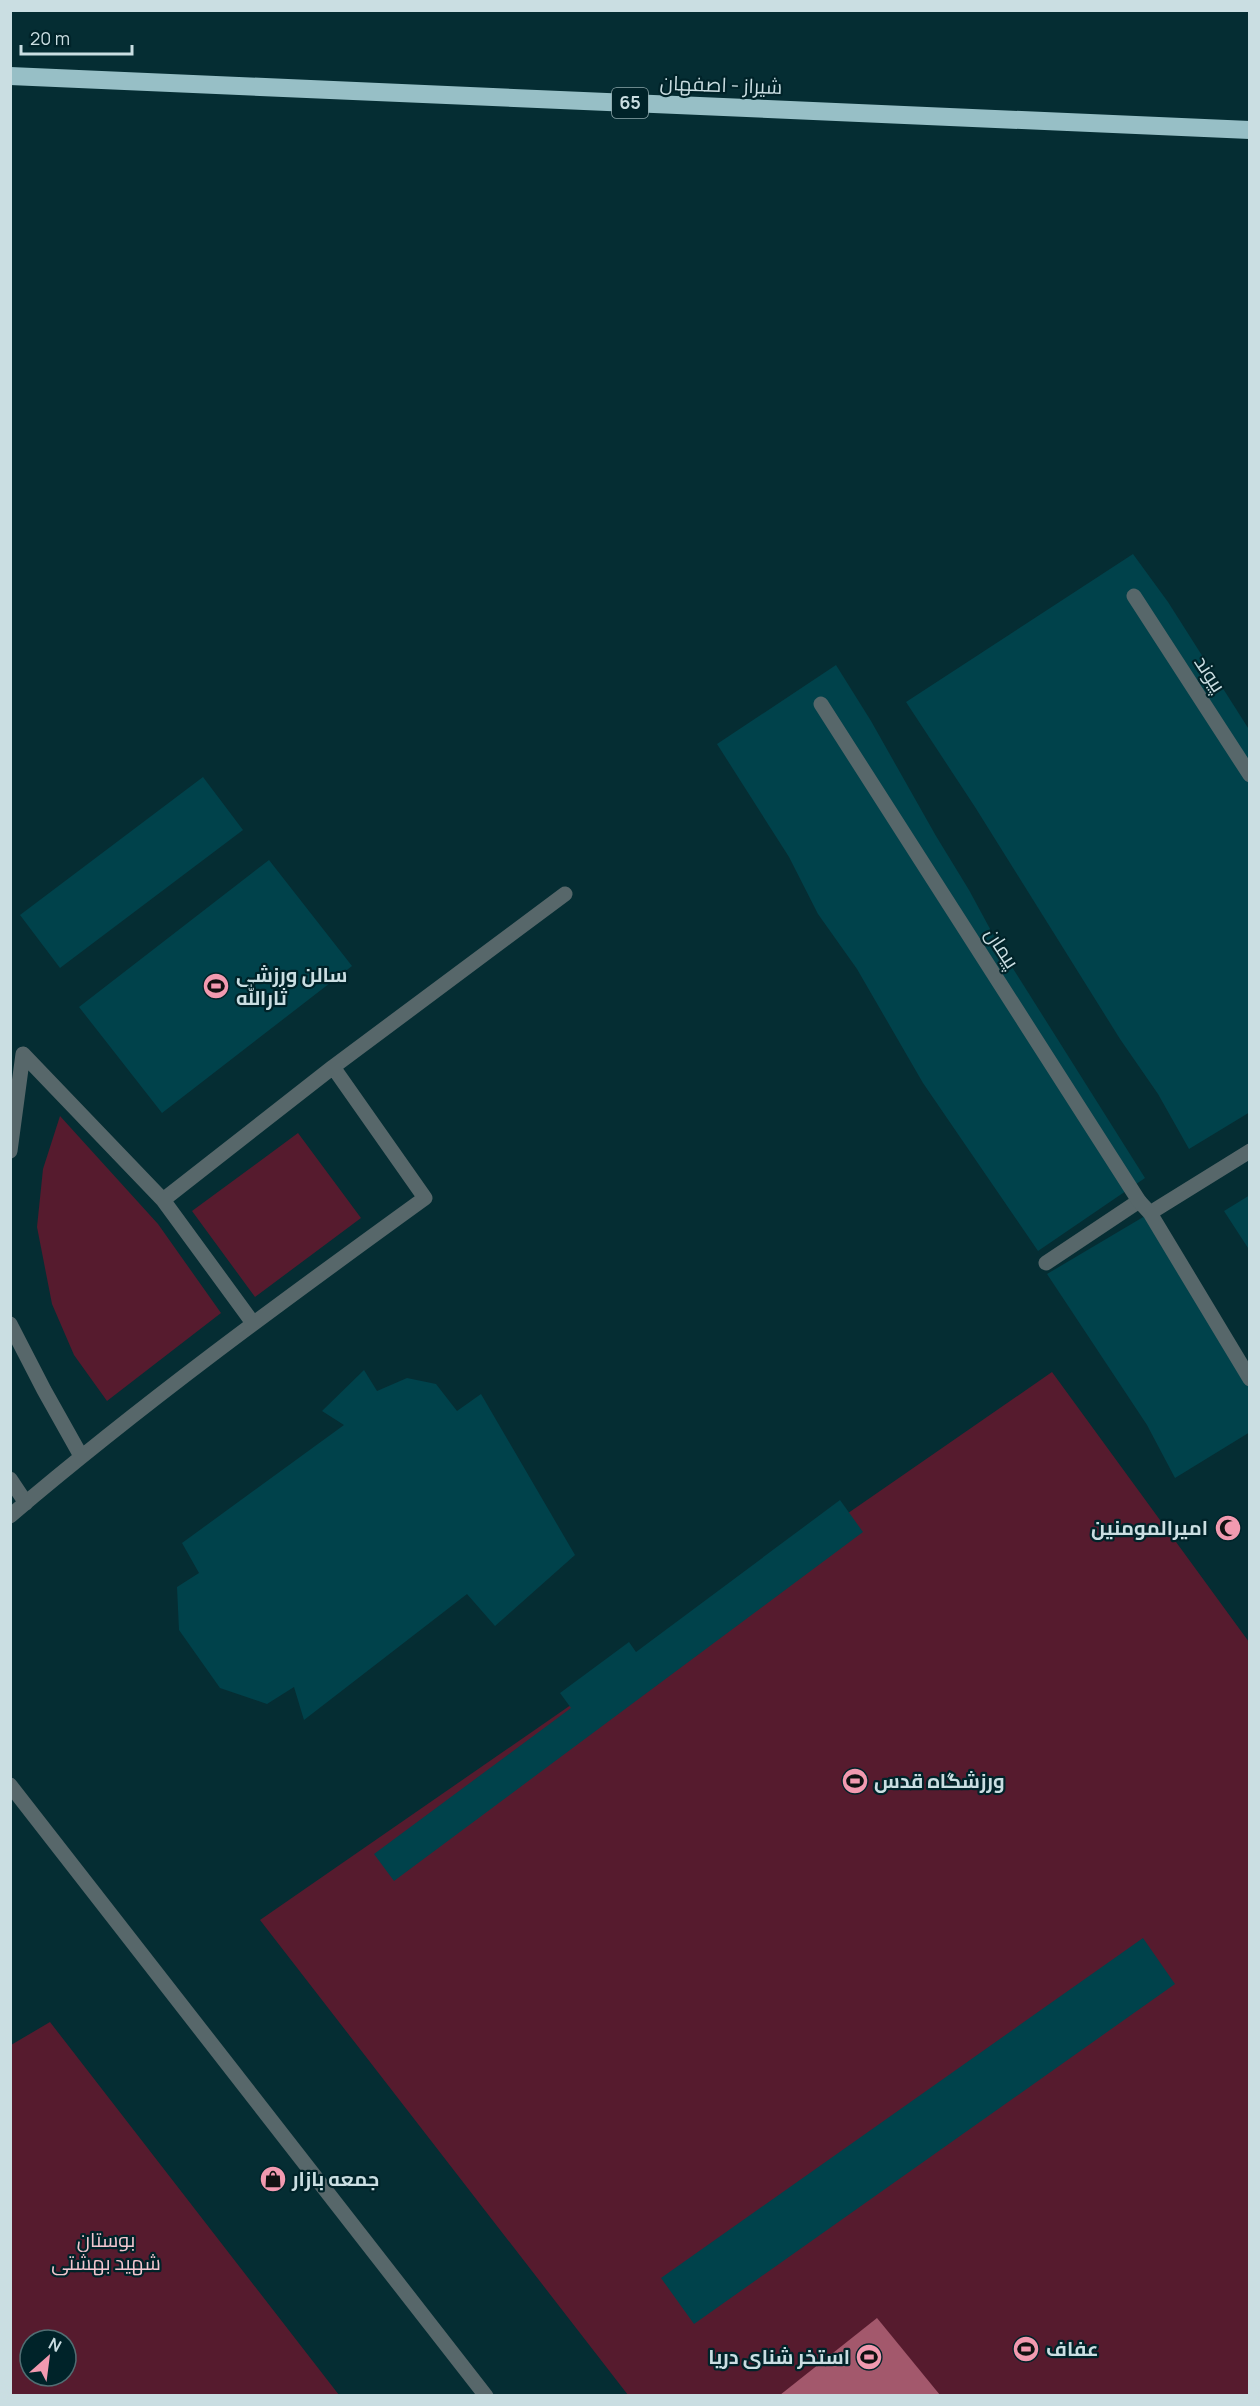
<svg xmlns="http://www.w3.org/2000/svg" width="1260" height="2406" font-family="Manrope,Cairo,sans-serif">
<rect width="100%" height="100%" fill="#052d33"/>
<!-- green -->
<path fill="#561b2e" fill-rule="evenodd" d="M60 1116 158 1224 221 1313 107 1401 74 1355 52 1304 37 1227 43 1169Z
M298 1133 361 1218 255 1297 192 1211Z
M1052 1372 1249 1642V2395H628L260 1920Z
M50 2022 339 2395H11V2045ZM30 2340H66V2376H30Z"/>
<!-- water -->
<path fill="#a3586c" d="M877 2318 940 2395H780Z"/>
<!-- building -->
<path fill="#00424b" d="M1133 554 1168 602 1250 731V1112L1189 1149 1158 1094 1120 1039 975 807 906 702Z
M836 665 871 721 936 836 969 890 1002 951 1145 1178 1038 1251 923 1083 857 969 818 914 789 857 717 744Z
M203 777 243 830 60 968 20 915Z
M269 860 352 966 162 1113 79 1007Z
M1250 1195V1251L1224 1211Z
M1150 1213 1250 1367V1432L1175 1478 1147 1425 1047 1274Z
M364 1370 377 1391 407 1378 436 1384 457 1411 481 1394 575 1555 495 1626 467 1594 304 1720 294 1687 267 1704 220 1688 179 1630 177 1587 199 1573 182 1543 344 1425 322 1411Z
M840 1500 863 1532 394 1881 374 1854 571 1708 560 1693 629 1642 636 1652Z
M1143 1938 1175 1984 694 2324 661 2278Z"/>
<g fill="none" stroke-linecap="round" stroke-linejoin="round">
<!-- lane -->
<path stroke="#57676a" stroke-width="15" d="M23 1054 163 1200
M333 1067 565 894
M10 1151 23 1054
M1046 1263 1139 1201
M10 1324 44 1390 81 1456
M10 1479 26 1503
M10 1516C143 1403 284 1300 425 1198L333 1067 163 1200 253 1323"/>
<!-- street -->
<path stroke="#57676a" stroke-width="15" d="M1134 596 1250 775
M821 704 1139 1201 1150 1213 1250 1379
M1150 1213 1250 1151
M10 1785 486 2396"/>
<!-- highway -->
<path stroke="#97bfc6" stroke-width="18" d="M10 76 1250 130"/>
</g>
<!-- icons -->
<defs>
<symbol id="stadium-disc" viewBox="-11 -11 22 22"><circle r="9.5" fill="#f29ab0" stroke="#002329"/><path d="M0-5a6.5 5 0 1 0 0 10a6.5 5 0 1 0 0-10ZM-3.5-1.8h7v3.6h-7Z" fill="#111"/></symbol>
<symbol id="mosque-disc" viewBox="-11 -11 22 22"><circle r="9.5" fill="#f29ab0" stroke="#002329"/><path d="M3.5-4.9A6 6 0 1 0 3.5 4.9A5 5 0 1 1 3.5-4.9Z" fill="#111"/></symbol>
<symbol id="shop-disc" viewBox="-11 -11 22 22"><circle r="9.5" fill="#f29ab0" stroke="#002329"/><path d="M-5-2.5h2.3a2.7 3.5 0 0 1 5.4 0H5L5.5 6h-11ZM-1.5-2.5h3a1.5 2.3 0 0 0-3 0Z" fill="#111"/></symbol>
</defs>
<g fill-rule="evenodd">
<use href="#stadium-disc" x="201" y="971" width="30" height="30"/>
<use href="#mosque-disc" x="1213" y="1513" width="30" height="30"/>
<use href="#stadium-disc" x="840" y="1766" width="30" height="30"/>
<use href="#shop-disc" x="258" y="2164" width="30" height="30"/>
<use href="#stadium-disc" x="1011" y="2334" width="30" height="30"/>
<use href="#stadium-disc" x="854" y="2342" width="30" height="30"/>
</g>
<g text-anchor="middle" stroke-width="4.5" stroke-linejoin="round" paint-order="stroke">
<!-- shield labels -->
<rect fill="#002329" stroke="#8da6aa" stroke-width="1.5" x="612" y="88" width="36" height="30" rx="4.5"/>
<g font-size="18" font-weight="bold" fill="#cadee2">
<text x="630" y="109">65</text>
</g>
<!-- street labels -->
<g font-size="20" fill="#cadee2" stroke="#002329">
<text transform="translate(721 85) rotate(2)" y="7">شیراز - اصفهان</text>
<text transform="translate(1210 674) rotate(57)" y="7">پیوند</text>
<text transform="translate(1002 948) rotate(57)" y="7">پیمان</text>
</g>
<!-- poi labels -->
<g font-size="20" font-weight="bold" fill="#cadee2" stroke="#002329" text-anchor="start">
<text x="236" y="982">سالن ورزشی<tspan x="236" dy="23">ثارالله</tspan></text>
<text x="1208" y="1535" text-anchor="end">امیرالمومنین</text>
<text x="874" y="1788">ورزشگاه قدس</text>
<text x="292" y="2186">جمعه بازار</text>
<text x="1046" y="2356">عفاف</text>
<text x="850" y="2364" text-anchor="end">استخر شنای دریا</text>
</g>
<!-- park labels -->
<g font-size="20" fill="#f3c7d0" stroke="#002329">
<text x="106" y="2247">بوستان<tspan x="106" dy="23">شهید بهشتی</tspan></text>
</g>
</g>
<!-- border -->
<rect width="1260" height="2406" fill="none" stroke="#cadee2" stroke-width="24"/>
<!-- north arrow -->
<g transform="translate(48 2358) rotate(28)"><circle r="28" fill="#002329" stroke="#516e73" stroke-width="1.5"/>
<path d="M0-4.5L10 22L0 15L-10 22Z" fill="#f29ab0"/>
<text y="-9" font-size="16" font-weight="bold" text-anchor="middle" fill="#cadee2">N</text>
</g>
<!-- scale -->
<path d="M21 45v9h111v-9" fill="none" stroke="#cadee2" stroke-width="3"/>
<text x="30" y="45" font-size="18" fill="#cadee2" stroke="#002329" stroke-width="4.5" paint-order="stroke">20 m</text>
</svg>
